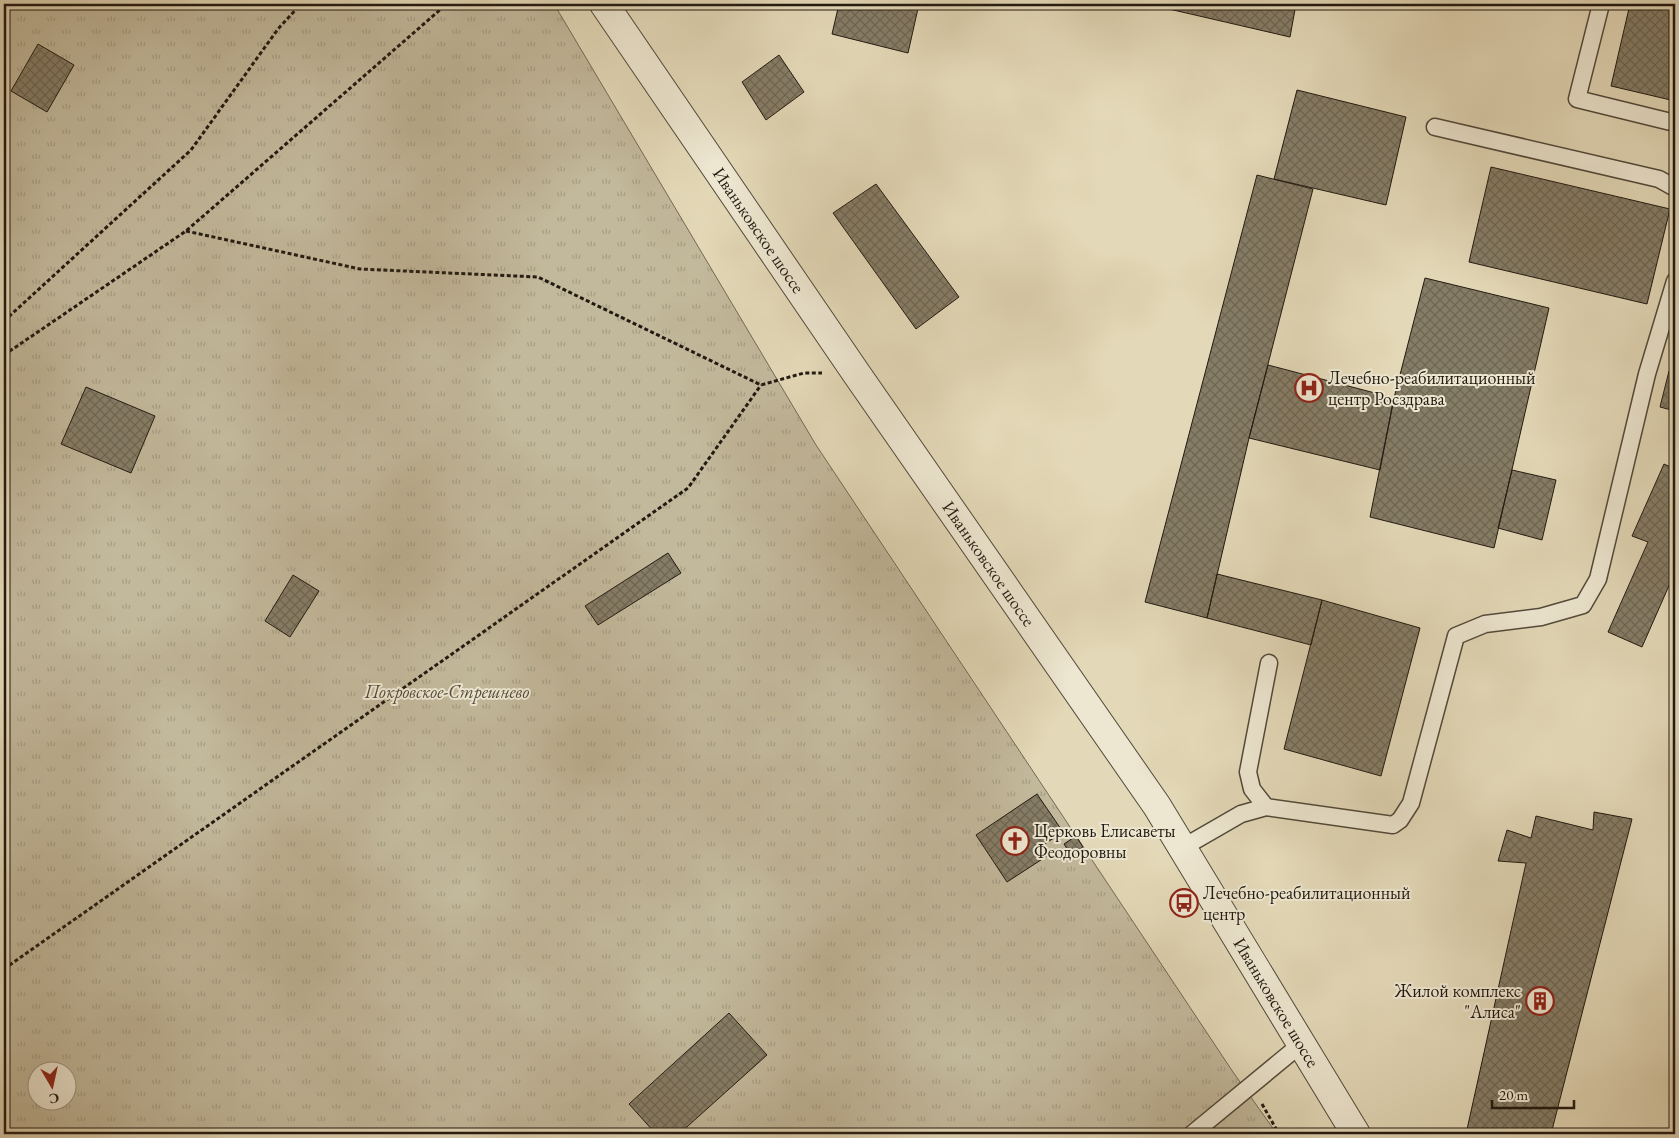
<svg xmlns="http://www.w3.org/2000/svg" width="1679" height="1138" font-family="'EB Garamond',serif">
<defs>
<pattern id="park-tufts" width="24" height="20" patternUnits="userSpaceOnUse" patternTransform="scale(1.25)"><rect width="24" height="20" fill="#c2b89b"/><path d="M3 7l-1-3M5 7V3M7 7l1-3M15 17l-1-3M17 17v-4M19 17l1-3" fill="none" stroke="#a69e84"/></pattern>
<pattern id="building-cross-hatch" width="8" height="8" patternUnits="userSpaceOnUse" patternTransform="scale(1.25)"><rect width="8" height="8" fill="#867d67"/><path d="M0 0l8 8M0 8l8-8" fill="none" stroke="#6d6653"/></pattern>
</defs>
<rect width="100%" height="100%" fill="#e3d8b7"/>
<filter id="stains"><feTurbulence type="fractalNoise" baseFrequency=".004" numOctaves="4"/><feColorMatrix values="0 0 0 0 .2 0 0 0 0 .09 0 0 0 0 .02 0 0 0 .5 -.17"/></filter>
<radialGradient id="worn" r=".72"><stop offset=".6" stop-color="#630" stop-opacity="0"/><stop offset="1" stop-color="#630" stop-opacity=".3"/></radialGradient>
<!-- park -->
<path fill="url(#park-tufts)" stroke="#726956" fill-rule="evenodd" d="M4 4H554L816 445 1233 1072 1277 1134H4ZM38 1070H68V1100H38Z"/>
<!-- building -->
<path fill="url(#building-cross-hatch)" stroke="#221a11" d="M839 4H919L908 53 832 34Z
M1144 4H1170L1169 9Z
M1170 4H1296L1290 37 1169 9Z
M1630 4H1675V101L1611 86Z
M38 44 74 65 47 112 11 91Z
M779 55 804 92 766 120 742 82Z
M1297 90 1406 117 1386 205 1274 179Z
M1491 167 1670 209 1647 304 1469 262Z
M1257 175 1313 189 1249 438 1207 618 1145 602Z
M876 184 959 297 916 329 833 213Z
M1425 278 1549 308 1494 548 1370 517 1394 398Z
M1268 365 1394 398 1380 470 1249 438Z
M1669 371 1675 373V411L1660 407Z
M86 387 155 416 131 473 61 444Z
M1664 464 1675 469V572L1642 647 1608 632 1648 542 1632 536Z
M1512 470 1556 480 1542 540 1498 528Z
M668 553 681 573 598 625 585 606Z
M1217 574 1322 600 1311 645 1207 618Z
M293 575 319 591 290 637 265 621Z
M1322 600 1420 628 1381 776 1284 749Z
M1037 794 1063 832 1040 847 1047 856 1007 882 976 835Z
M1594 812 1632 819 1551 1134H1466L1526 863 1498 861 1507 830 1531 838 1536 816 1593 830Z
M1076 836 1083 847 1071 855 1064 844Z
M729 1013 767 1055 679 1134H656L629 1104Z"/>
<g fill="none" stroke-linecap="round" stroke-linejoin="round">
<defs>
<path id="service" d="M1601 4 1577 99 1675 123
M1435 127 1659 179 1675 188
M1266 807 1252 789 1248 772 1269 663
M1182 848 1241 814 1266 807 1393 825 1400 820 1411 803 1456 636 1485 624 1541 617 1583 605 1598 579 1647 374 1675 281
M1192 1134 1300 1045"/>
<g id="minor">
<path id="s1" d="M604 4 856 373 1157 806 1356 1134"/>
</g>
</defs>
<!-- service casing -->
<use href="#service" stroke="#524a3a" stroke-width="19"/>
<!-- minor casing -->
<use href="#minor" stroke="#524a3a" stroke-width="30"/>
<!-- path -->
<path stroke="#221a11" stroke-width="3" stroke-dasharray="4 2.5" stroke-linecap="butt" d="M186 231 360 269 538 277 761 385 804 373H822
M4 321 191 150 278 29 301 4
M4 355 186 231 441 9 455 4
M4 969 688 488 761 385
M1262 1104 1279 1134"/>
<!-- service -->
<use href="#service" stroke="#ede6d0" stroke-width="16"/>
<!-- minor -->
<use href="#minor" stroke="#ede6d0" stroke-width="28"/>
</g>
<!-- icons -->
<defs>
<symbol id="hospital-ring" viewBox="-11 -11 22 22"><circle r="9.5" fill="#ede6d0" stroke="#8f2418" stroke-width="1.5"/><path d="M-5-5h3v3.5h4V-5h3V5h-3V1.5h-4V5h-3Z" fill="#8f2418"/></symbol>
<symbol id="church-ring" viewBox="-11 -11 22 22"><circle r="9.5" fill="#ede6d0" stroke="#8f2418" stroke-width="1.5"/><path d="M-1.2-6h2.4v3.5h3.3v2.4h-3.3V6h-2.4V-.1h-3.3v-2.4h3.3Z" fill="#8f2418"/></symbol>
<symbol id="bus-ring" viewBox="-11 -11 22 22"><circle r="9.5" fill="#ede6d0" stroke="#8f2418" stroke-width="1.5"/><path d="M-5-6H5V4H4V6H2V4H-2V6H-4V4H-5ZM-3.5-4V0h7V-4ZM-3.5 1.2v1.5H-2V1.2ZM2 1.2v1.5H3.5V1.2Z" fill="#8f2418"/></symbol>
<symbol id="building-ring" viewBox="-11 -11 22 22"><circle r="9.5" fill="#ede6d0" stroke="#8f2418" stroke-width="1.5"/><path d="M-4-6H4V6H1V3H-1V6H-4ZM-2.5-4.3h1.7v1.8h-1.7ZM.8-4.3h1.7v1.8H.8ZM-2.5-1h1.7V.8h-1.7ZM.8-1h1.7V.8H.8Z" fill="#8f2418"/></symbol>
</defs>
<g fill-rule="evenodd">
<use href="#hospital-ring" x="1293" y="372" width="32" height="32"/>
<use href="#church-ring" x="999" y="825" width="32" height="32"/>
<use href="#bus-ring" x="1168" y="887" width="32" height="32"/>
<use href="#building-ring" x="1524" y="985" width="32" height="32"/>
</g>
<g text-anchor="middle" stroke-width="4" stroke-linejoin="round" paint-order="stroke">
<!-- street labels -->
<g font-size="18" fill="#221a11" stroke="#ede6d0">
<text dy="6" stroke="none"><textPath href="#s1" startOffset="274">Иваньковское шоссе</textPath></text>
<text dy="6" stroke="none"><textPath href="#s1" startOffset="679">Иваньковское шоссе</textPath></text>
<text dy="6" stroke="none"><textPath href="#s1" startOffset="1204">Иваньковское шоссе</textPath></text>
</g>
<!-- poi labels -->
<g font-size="18" fill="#221a11" stroke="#ede6d0" text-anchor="start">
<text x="1328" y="384">Лечебно-реабилитационный<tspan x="1328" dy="21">центр Росздрава</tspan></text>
<text x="1034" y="837">Церковь Елисаветы<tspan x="1034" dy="21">Феодоровны</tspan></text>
<text x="1203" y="899">Лечебно-реабилитационный<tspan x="1203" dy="21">центр</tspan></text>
<text x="1521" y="997" text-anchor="end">Жилой комплекс<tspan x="1521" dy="21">"Алиса"</tspan></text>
</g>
<!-- park labels -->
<g font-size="18" font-style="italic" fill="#52493a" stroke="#ede6d0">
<text x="447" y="698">Покровское-Стрешнево</text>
</g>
</g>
<!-- margin -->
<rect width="1679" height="1138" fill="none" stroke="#e3d8b7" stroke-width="20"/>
<rect x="5" y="5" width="1669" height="1128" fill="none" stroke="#221a11" stroke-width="2.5"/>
<rect x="10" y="10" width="1659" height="1118" fill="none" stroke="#221a11"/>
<!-- north arrow -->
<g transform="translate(52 1086) rotate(171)"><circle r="24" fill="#ede6d0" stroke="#9c9484"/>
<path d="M0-4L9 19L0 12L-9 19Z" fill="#8f2418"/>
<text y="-8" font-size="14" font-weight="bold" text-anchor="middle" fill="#221a11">С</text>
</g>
<!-- scale -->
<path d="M1492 1100v8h82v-8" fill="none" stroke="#221a11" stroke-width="2.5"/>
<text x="1499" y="1100" font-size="15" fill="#221a11" stroke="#ede6d0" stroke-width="4" paint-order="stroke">20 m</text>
<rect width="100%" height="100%" filter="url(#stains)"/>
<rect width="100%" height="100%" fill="url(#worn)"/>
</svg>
